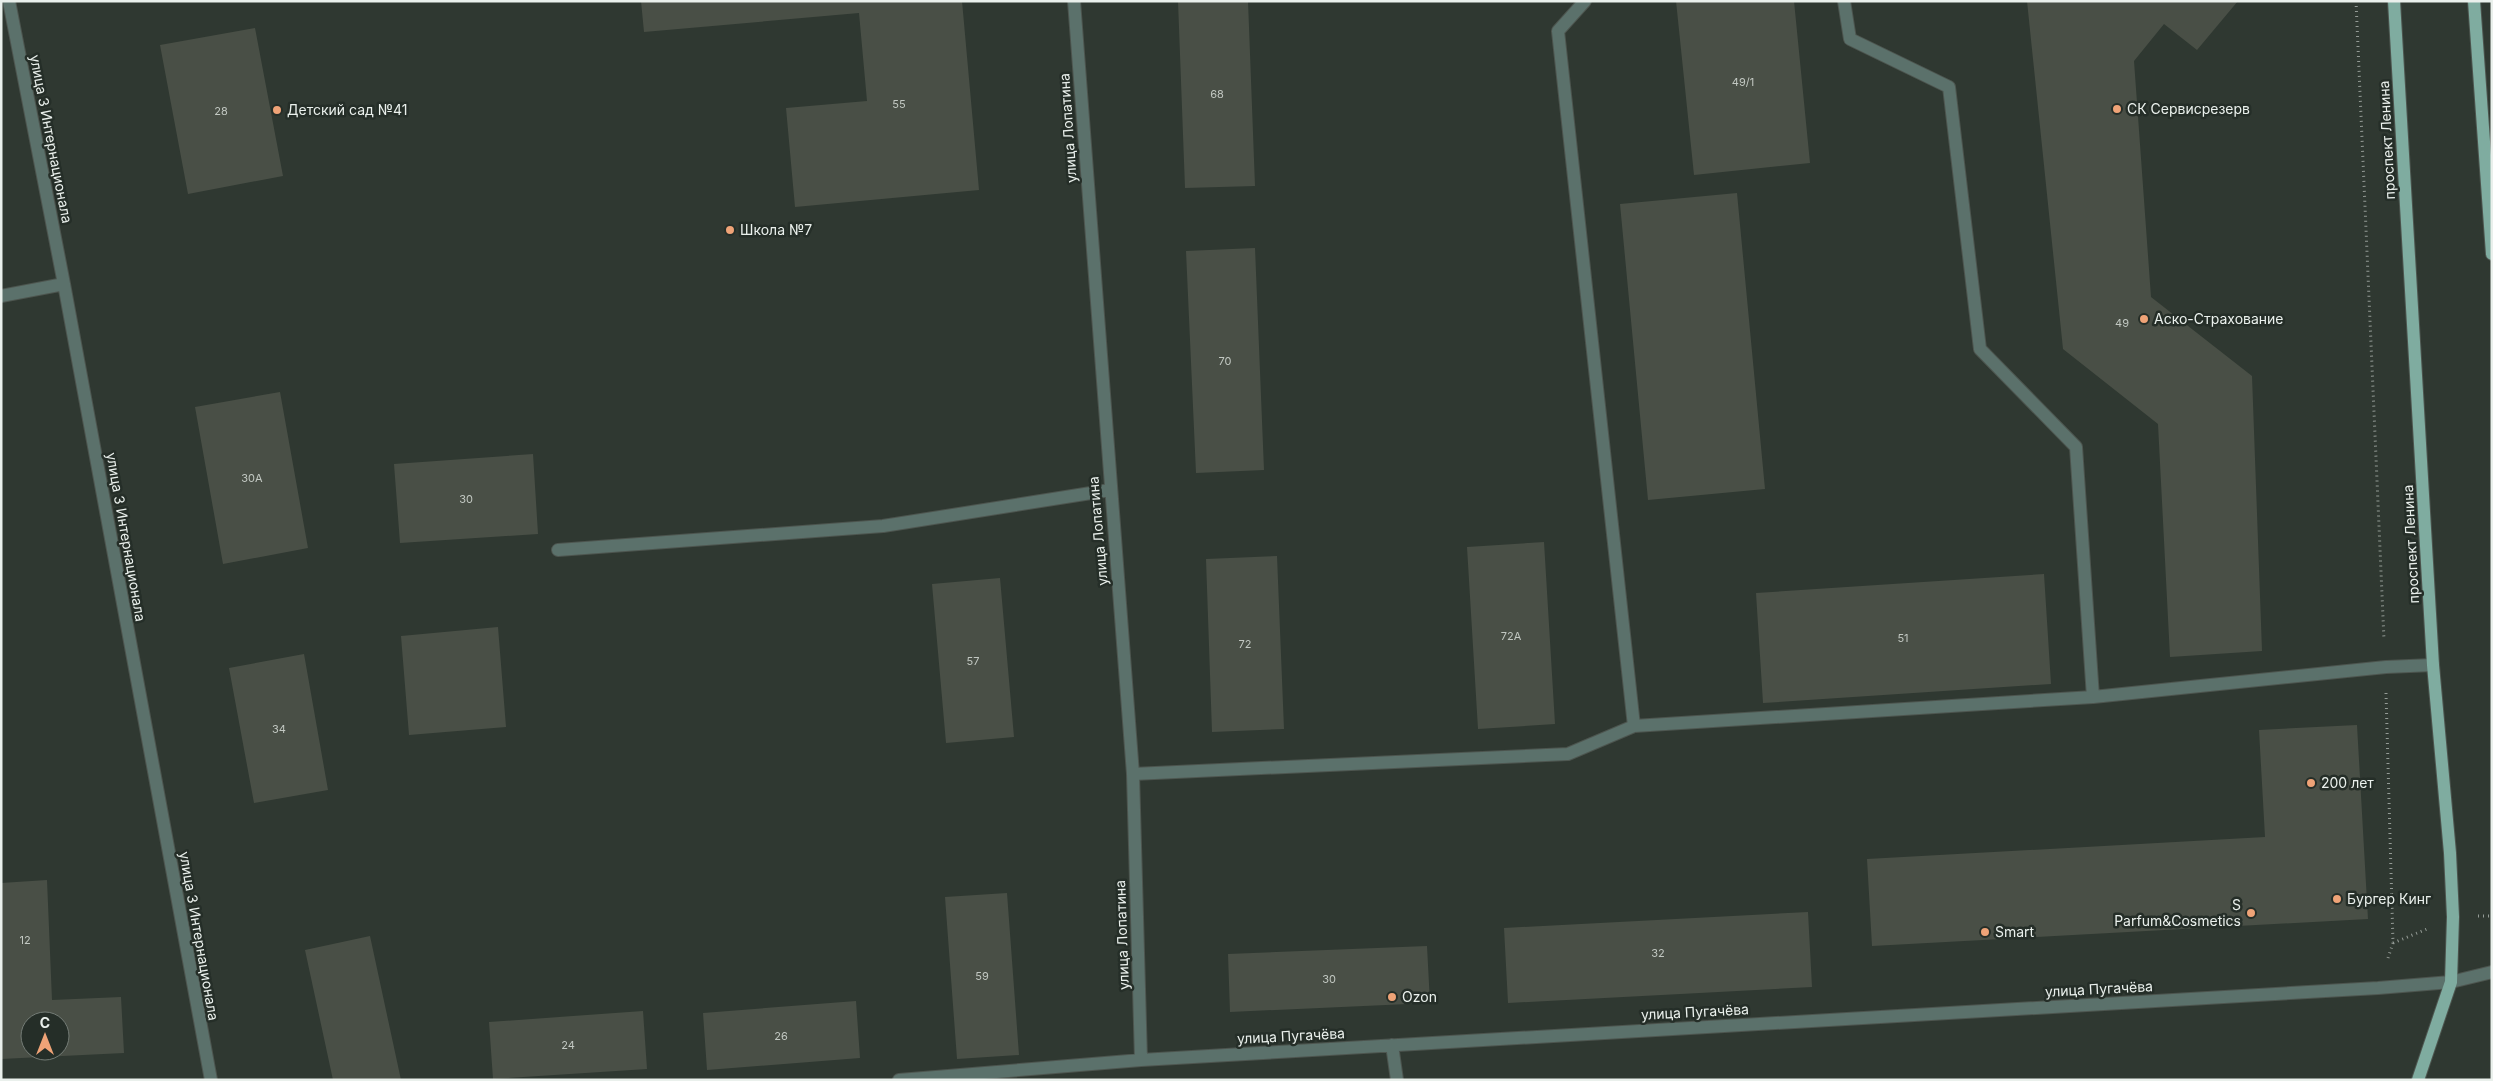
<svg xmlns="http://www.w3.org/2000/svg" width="2493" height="1081" font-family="Inter,sans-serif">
<rect width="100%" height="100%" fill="#2f3831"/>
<!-- building -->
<path fill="#494f46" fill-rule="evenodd" d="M641 1H962L979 190 795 207 786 108 867 101 859 13 644 32Z
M1178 1H1248L1255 186 1185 188Z
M1676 1H1794L1810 163 1694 175Z
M2027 1H2238L2197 50 2164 24 2134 61 2151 297 2252 376 2262 651 2170 657 2158 424 2063 349Z
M255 28 283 176 188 194 160 45Z
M1737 193 1765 489 1648 500 1620 204Z
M1255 248 1264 470 1196 473 1186 251Z
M280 392 308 548 223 564 195 407Z
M533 454 538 534 400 543 394 464Z
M1544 542 1555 724 1478 729 1467 547Z
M1277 556 1284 729 1212 732 1206 559Z
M2044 574 2051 684 1763 703 1756 593Z
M1000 578 1014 737 946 743 932 584Z
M498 627 506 727 409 735 401 636Z
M304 654 328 790 254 803 229 668Z
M2357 725 2368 919 1872 946 1867 859 2265 837 2259 730Z
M47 880 52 1000 121 997 124 1053 1 1059V883ZM30 1021H60V1051H30Z
M1007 893 1019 1055 957 1059 945 897Z
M1808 912 1812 987 1508 1003 1504 928Z
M370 936 401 1080H333L305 950Z
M1427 946 1430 1003 1230 1012 1228 954Z
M856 1001 860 1058 707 1070 703 1013Z
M643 1011 647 1069 493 1079 489 1022Z"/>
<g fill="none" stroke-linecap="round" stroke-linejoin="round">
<defs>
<path id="minor" d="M9 1 64 284 211 1080
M1074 1 1133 774 1141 1060
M1 296 64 284
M558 550 883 526 1110 490
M2093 697 2386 667 2433 665
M1634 726 2093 697 2076 447 1980 349 1949 87 1850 39 1844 1
M1133 774 1568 754 1634 726 1558 31 1585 1
M1392 1045 1397 1080
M899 1080 1141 1060 2378 988 2451 982 2492 972"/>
<path id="major" d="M2394 1 2433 665 2450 853 2453 917 2451 982 2418 1080
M2474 1 2492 254"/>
</defs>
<!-- minor casing -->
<use href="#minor" stroke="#4d554f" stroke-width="14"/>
<!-- major casing -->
<use href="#major" stroke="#4d554f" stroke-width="14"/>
<!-- path -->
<path stroke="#949b96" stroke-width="3" stroke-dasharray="1 4" stroke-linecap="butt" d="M2356 1 2384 640
M2386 693 2393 943 2387 961
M2478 916H2492
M2393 943 2427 929"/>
<!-- minor -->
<use href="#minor" stroke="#5b716b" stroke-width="12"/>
<!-- major -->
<use href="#major" stroke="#7faca0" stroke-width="12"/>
</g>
<!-- markers -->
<g fill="#efa377" stroke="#252e28" stroke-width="2">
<circle cx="2117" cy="109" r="5"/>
<circle cx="277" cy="110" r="5"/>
<circle cx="730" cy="230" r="5"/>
<circle cx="2144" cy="319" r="5"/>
<circle cx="2311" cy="783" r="5"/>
<circle cx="2337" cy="899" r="5"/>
<circle cx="2251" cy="913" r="5"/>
<circle cx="1985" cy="932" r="5"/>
<circle cx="1392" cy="997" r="5"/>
</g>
<g text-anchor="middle" stroke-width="5" stroke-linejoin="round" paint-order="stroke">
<!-- number labels -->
<g font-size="11" fill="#c2c8c2">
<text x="1743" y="86">49/1</text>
<text x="1217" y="98">68</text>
<text x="899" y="108">55</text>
<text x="221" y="115">28</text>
<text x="2122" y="327">49</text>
<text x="1225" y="365">70</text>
<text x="252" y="482">30А</text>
<text x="466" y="503">30</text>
<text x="1511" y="640">72А</text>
<text x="1903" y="642">51</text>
<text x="1245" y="648">72</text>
<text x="973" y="665">57</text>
<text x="279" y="733">34</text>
<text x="25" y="944">12</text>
<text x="1658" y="957">32</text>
<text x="982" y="980">59</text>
<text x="1329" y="983">30</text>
<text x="781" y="1040">26</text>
<text x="568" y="1049">24</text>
</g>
<!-- poi labels -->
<g font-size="14" fill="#eaf0ec" stroke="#252e28" text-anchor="start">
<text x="2127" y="114">СК Сервисрезерв</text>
<text x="287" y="115">Детский сад №41</text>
<text x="740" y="235">Школа №7</text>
<text x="2154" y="324">Аско-Страхование</text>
<text x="2321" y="788">200 лет</text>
<text x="2347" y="904">Бургер Кинг</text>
<text x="2241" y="910" text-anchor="end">S<tspan x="2241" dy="16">Parfum&amp;Cosmetics</tspan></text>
<text x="1995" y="937">Smart</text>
<text x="1402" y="1002">Ozon</text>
</g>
<!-- street labels -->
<g font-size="14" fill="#eaf0ec" stroke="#252e28">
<text transform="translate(1068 128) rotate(-94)" y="5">улица Лопатина</text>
<text transform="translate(51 139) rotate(79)" y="5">улица 3 Интернационала</text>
<text transform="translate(2387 140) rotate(-93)" y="5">проспект Ленина</text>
<text transform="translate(1098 531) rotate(-95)" y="5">улица Лопатина</text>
<text transform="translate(126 537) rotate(80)" y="5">улица 3 Интернационала</text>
<text transform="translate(2411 544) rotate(-93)" y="5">проспект Ленина</text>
<text transform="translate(1122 935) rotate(-92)" y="5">улица Лопатина</text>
<text transform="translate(199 936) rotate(80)" y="5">улица 3 Интернационала</text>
<text transform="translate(2099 989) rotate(-3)" y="5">улица Пугачёва</text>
<text transform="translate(1695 1012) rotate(-3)" y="5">улица Пугачёва</text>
<text transform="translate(1291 1036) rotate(-3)" y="5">улица Пугачёва</text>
</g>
</g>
<!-- border -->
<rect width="2493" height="1081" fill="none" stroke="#eaf0ec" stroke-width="5"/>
<!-- north arrow -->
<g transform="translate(45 1036)"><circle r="24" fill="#252e28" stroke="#747c76"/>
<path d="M0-4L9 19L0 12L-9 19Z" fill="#efa377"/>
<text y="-8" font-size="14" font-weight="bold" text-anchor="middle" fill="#eaf0ec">С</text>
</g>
</svg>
